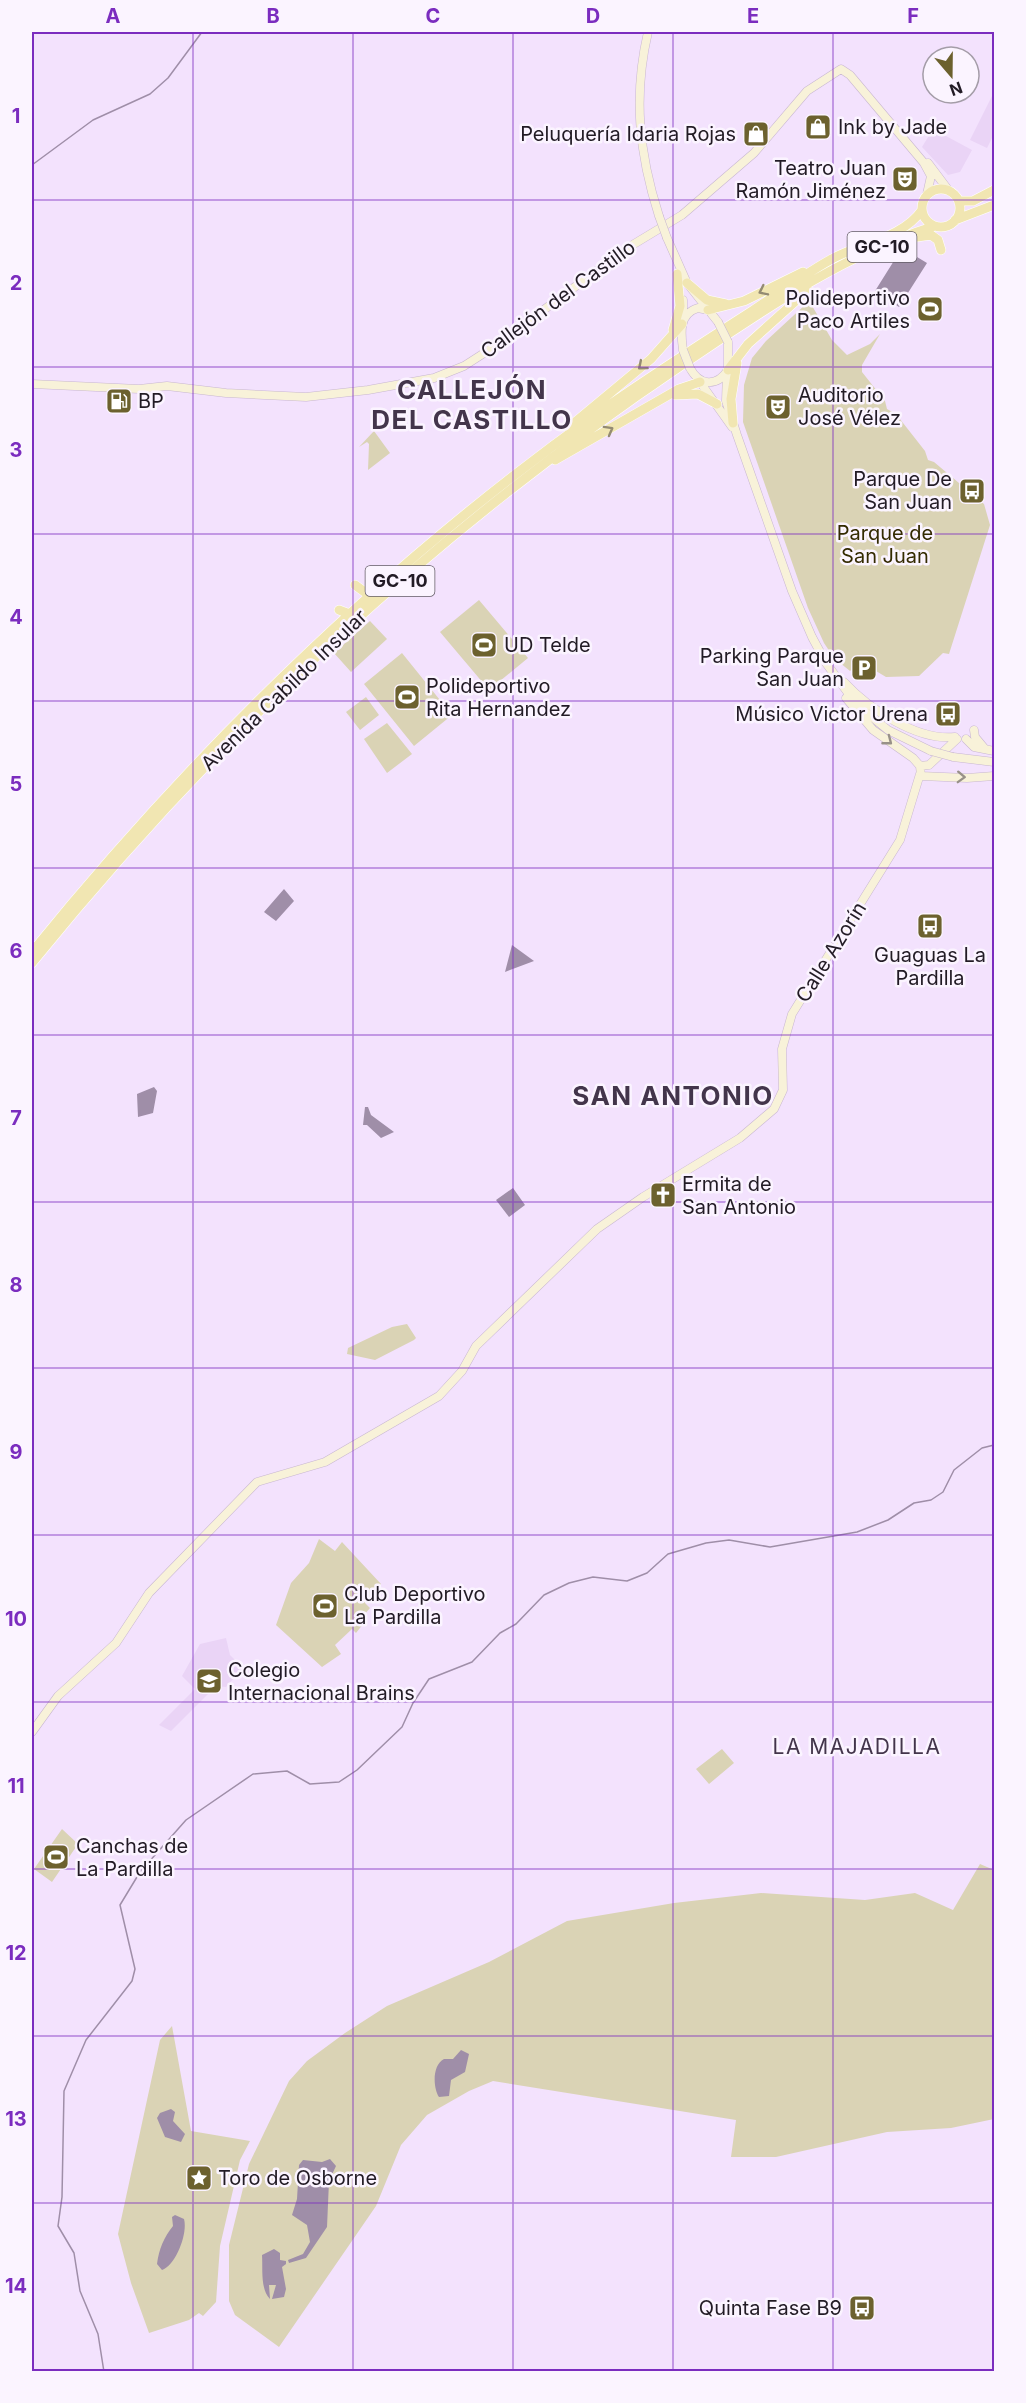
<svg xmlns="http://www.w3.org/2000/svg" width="1026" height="2403" font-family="Inter,sans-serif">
<rect width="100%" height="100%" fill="#f3e2fd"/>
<!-- built -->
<path fill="#ead4f6" d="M994 92V134L987 148 970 140Z
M933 129 972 150 960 172 948 175 922 147Z
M226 1638 230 1655 243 1668 226 1687 216 1686 171 1731 159 1725 195 1689 182 1676 200 1644Z"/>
<!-- green -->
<path fill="#dad3b5" d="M806 304H811L832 340 847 355 870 344 880 334 862 365V372L885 401 887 409 896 414 925 451 928 460 934 462 984 504 990 525 949 654 943 653 919 676 886 677 861 662 850 671 834 658 824 643 808 608 743 422 744 385 752 358 766 341Z
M374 431 390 453 368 470 369 444 367 442 359 447Z
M479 600 528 658 489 690 440 632Z
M370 621 387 639 351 672 334 653Z
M402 653 452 715 414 746 364 684Z
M366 697 379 715 360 730 346 712Z
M387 723 412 754 387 773 364 739Z
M407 1324 416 1338 414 1340 375 1360 347 1354 348 1348 392 1327Z
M319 1539 335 1551 342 1542 381 1584 365 1603 370 1608 364 1615 367 1619 356 1633 352 1629 335 1645 341 1654 322 1667 276 1625 291 1583 309 1563Z
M722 1749 734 1763 709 1784 696 1769Z
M62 1829 78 1844 52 1882 34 1869Z
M980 1864 994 1870V2119L951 2128 887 2132 776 2157H731L736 2120 493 2081 469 2091 427 2115 401 2145 376 2206 279 2347 235 2315 229 2301V2245L249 2164 289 2081 307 2061 345 2033 387 2006 489 1962 567 1921 674 1903 761 1893 865 1900 915 1893 953 1910Z
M172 2026 191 2131 250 2141 240 2160 220 2246 216 2302 203 2316 199 2313 189 2320 149 2333 131 2283 118 2234 160 2040Z"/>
<!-- water -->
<path fill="#9f8ea8" d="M902 248 927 263 899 307 875 291Z
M284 889 294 901 276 921 264 912Z
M512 945 534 961 505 972Z
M154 1087 157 1091 153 1113 138 1117 137 1094Z
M365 1107H368L371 1115 394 1132 381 1138 367 1125H363Z
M513 1188 525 1205 509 1217 496 1200Z
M461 2050 469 2054 465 2072 451 2080 449 2096 439 2097C433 2088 432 2065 444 2059H453Z
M171 2109 175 2112 173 2121 185 2134 181 2142 165 2137 157 2118 160 2113Z
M330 2159 336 2166 329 2181 327 2227 306 2258 289 2263 288 2260 303 2254 310 2242 307 2225 292 2215 297 2199 299 2165 303 2160 322 2162Z
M175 2215 184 2219C188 2233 176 2265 162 2270L157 2264C159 2249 164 2237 173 2226L172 2217Z
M274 2249 280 2253V2260L286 2261V2264L282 2267 286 2289 284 2297 272 2299 276 2285H269L270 2299C260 2289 263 2268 262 2255Z"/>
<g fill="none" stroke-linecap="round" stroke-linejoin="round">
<!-- stream -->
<path stroke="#9f8ea8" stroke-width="1.5" d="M32 165 93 120 150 94 168 78 202 32
M104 2372 98 2334 80 2291 74 2253 58 2226 62 2197 64 2091 86 2040 132 1981 135 1969 120 1905 140 1872 186 1820 253 1774 287 1771 310 1784 339 1782 357 1770 402 1727 413 1703 429 1679 472 1662 500 1633 516 1624 544 1595 569 1583 593 1577 627 1581 647 1573 668 1554 706 1543 729 1540 770 1547 857 1532 888 1520 914 1503 931 1500 943 1492 954 1470 982 1448 994 1445"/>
<defs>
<path id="secondary" d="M648 32C633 96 639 154 659 216
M928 163 949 191
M667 238 687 283 718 322
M683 321V300
M683 350C681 334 678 314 698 308L708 310
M690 368C699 385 716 388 728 370V342
M727 372 726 401 737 435 792 591 812 637 826 663 857 705 888 730 931 751
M700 382 732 427
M32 384 139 389 167 386 226 393 306 397 368 390 434 378 464 366 492 348 629 247 682 215 754 153 807 91 841 69 850 75 924 163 931 176 927 194
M844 682C869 709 917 741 955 737
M846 698 873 730 913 758 920 766
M974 730 975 737 985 749
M966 739 974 747 994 751
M953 757 994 762
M929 765 920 766 921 776 967 778 994 776
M929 765 957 739
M32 1732 58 1696 116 1643 149 1593 257 1482 325 1462 439 1396 462 1371 476 1346 597 1229 643 1197 740 1138 774 1109 783 1090 782 1049 792 1014 900 840 920 774"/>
<path id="primary" d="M922 208a19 19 0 1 1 38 0a19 19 0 1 1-38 0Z
M959 201H973L994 190
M955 220 994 205
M917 237 931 235 938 240 941 250
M687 283 707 300 726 304
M708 310 744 301 803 272
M673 330 680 306 677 274
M728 370 748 344 808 290
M675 395 698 394 717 404
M733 423 731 399 737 363
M568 428 651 359 682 324
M555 460 679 389 700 382
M355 585 366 593 375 594
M339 610 347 613 346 619
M32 952C195 751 384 566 595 415 646 379 699 345 752 311 778 294 803 275 830 260 859 243 902 239 922 210
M32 963C221 730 433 533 682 365 761 312 843 254 935 226"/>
</defs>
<!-- secondary casing -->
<use href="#secondary" stroke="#c8b7d1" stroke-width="9"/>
<!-- primary casing -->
<use href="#primary" stroke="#fff" stroke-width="10"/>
<!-- secondary -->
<use href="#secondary" stroke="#f8f2d9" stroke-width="8"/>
<!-- primary -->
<use href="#primary" stroke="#f1e6b2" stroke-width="9"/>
<defs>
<path id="secondary-bridge" d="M659 216 667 238
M718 322 728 342
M683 350 690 368
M931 751 953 757"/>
</defs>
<!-- secondary-bridge casing -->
<use href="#secondary-bridge" stroke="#c8b7d1" stroke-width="9" stroke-linecap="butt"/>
<!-- secondary-bridge -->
<use href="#secondary-bridge" stroke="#f8f2d9" stroke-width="8"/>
</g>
<!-- one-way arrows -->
<defs><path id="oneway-chevron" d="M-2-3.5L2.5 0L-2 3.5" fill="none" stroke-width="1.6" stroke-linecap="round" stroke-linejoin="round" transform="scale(1.5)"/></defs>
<g stroke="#948b73">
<use href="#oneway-chevron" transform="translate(763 291) rotate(154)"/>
<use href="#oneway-chevron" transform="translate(642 366) rotate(140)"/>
<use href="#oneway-chevron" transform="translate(609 430) rotate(-29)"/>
</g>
<g stroke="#989188">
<use href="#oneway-chevron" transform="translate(888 741) rotate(38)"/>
<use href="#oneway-chevron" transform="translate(961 777) rotate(2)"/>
</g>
<!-- grid -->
<path fill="none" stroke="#7b2cbf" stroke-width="1.5" stroke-opacity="0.55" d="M193 32V2372M353 32V2372M513 32V2372M673 32V2372M833 32V2372M32 200H994M32 367H994M32 534H994M32 701H994M32 868H994M32 1035H994M32 1202H994M32 1368H994M32 1535H994M32 1702H994M32 1869H994M32 2036H994M32 2203H994"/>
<!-- icons -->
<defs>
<symbol id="shop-square" viewBox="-11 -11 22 22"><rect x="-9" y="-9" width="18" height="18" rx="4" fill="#6c612e" stroke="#fbf4ff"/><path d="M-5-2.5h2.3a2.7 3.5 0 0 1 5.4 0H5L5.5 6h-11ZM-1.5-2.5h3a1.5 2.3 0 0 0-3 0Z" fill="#fff"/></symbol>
<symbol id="theatre-square" viewBox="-11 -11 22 22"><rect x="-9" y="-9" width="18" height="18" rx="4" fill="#6c612e" stroke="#fbf4ff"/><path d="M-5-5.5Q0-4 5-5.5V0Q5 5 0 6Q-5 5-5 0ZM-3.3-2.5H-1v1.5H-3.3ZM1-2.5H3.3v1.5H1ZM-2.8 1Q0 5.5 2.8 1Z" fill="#fff"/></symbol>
<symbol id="stadium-square" viewBox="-11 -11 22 22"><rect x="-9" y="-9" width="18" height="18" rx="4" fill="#6c612e" stroke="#fbf4ff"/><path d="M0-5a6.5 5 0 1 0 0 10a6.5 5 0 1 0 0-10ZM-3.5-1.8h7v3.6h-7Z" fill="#fff"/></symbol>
<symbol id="fuel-square" viewBox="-11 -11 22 22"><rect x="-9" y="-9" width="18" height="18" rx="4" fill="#6c612e" stroke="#fbf4ff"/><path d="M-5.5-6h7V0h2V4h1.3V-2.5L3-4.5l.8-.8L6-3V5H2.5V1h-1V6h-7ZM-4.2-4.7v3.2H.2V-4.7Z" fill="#fff"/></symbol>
<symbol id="bus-square" viewBox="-11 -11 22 22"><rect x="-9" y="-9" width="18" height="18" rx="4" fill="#6c612e" stroke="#fbf4ff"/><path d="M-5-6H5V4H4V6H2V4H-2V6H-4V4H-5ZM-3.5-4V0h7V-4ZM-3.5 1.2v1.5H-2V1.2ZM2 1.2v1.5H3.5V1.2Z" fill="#fff"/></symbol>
<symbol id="parking-square" viewBox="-11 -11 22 22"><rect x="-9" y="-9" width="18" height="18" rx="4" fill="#6c612e" stroke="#fbf4ff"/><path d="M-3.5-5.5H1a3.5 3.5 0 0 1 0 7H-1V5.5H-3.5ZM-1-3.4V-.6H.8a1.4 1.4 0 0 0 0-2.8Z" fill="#fff"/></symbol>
<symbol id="church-square" viewBox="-11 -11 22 22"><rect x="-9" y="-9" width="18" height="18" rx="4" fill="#6c612e" stroke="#fbf4ff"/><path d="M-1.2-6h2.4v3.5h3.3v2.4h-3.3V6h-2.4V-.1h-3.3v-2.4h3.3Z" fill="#fff"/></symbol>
<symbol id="school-square" viewBox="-11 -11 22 22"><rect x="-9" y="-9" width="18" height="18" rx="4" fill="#6c612e" stroke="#fbf4ff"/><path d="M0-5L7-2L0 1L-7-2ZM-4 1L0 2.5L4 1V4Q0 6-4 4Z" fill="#fff"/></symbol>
<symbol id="sight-square" viewBox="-11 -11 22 22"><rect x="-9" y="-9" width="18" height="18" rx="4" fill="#6c612e" stroke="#fbf4ff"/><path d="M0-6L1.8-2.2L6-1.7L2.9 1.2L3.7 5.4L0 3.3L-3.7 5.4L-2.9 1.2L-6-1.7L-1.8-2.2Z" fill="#fff"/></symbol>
</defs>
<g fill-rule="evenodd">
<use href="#shop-square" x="803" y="112" width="30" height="30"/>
<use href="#shop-square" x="741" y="119" width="30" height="30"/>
<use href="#theatre-square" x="890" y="164" width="30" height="30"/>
<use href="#stadium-square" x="915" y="294" width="30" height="30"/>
<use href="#fuel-square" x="104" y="386" width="30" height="30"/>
<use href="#theatre-square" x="763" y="392" width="30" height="30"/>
<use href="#bus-square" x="957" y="476" width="30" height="30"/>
<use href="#stadium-square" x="469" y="630" width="30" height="30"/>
<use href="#parking-square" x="849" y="653" width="30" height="30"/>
<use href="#stadium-square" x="392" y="682" width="30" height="30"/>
<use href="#bus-square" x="933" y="699" width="30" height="30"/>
<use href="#bus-square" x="915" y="911" width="30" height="30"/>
<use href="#church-square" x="648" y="1180" width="30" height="30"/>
<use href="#stadium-square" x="310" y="1591" width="30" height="30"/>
<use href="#school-square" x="194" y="1666" width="30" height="30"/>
<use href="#stadium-square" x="41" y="1842" width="30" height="30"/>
<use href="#sight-square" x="184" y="2163" width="30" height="30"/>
<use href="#bus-square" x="847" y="2293" width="30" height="30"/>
</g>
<g text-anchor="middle" stroke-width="5" stroke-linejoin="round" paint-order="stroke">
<!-- shield labels -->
<g fill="#fbf4ff" stroke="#635c66" stroke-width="1.5">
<rect x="847.5" y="232" width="69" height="30" rx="4.5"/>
<rect x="365.5" y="566" width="69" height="30" rx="4.5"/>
</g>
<g font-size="18" font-weight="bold" fill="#221b25">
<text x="882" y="253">GC-10</text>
<text x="400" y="587">GC-10</text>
</g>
<!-- poi labels -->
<g font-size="20" fill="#221b25" stroke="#fbf4ff" text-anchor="start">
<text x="838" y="134">Ink by Jade</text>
<text x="736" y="141" text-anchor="end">Peluquería Idaria Rojas</text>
<text x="886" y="175" text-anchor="end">Teatro Juan<tspan x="886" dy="23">Ramón Jiménez</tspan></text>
<text x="910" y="305" text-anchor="end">Polideportivo<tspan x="910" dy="23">Paco Artiles</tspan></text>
<text x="798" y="402">Auditorio<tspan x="798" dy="23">José Vélez</tspan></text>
<text x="138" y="408">BP</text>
<text x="952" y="486" text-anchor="end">Parque De<tspan x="952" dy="23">San Juan</tspan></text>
<text x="504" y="652">UD Telde</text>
<text x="844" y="663" text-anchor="end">Parking Parque<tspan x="844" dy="23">San Juan</tspan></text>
<text x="426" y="693">Polideportivo<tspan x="426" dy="23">Rita Hernandez</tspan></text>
<text x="928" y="721" text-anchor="end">Músico Victor Urena</text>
<text x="930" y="962" text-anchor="middle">Guaguas La<tspan x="930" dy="23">Pardilla</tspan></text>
<text x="682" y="1191">Ermita de<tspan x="682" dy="23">San Antonio</tspan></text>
<text x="344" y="1601">Club Deportivo<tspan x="344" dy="23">La Pardilla</tspan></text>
<text x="228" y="1677">Colegio<tspan x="228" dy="23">Internacional Brains</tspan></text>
<text x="76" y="1853">Canchas de<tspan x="76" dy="23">La Pardilla</tspan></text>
<text x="218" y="2185">Toro de Osborne</text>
<text x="842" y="2315" text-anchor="end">Quinta Fase B9</text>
</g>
<!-- street labels -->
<g font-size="20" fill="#221b25" stroke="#fbf4ff">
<text transform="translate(558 299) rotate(-36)" y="7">Callejón del Castillo</text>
<text transform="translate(284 690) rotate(-44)" y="7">Avenida Cabildo Insular</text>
<text transform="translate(831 952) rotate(-58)" y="7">Calle Azorín</text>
</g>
<!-- park labels -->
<g font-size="20" fill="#332a01" stroke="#fbf4ff">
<text x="885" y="540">Parque de<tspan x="885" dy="23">San Juan</tspan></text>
</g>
<!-- neighbourhood labels -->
<g font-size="21" letter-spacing="1.5" fill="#43354b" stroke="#fbf4ff">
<text x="857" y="1754">LA MAJADILLA</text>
</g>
<!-- district labels -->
<g font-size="26" font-weight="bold" letter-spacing="1.5" fill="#43354b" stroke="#fbf4ff">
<text x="472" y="399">CALLEJÓN<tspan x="472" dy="30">DEL CASTILLO</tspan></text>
<text x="673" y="1105">SAN ANTONIO</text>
</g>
</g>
<!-- border -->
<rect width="1026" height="2403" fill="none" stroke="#fbf4ff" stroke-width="66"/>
<!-- north arrow -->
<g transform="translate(951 75) rotate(160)"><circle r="28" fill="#fbf4ff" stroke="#a49da8" stroke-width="1.5"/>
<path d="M0-4.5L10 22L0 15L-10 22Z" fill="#6c612e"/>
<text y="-9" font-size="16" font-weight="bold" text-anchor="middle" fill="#221b25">N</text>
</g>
<rect x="33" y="33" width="960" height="2337" fill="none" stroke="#7b2cbf" stroke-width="2"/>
<g font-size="20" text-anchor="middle" font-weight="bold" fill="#7b2cbf">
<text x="113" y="23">A</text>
<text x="273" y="23">B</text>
<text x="433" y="23">C</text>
<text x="593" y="23">D</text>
<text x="753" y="23">E</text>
<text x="913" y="23">F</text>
<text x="16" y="123">1</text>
<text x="16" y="290">2</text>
<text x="16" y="457">3</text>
<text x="16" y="624">4</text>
<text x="16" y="791">5</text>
<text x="16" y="958">6</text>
<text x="16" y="1125">7</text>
<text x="16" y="1292">8</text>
<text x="16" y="1459">9</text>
<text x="16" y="1626">10</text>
<text x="16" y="1793">11</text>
<text x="16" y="1960">12</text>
<text x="16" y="2126">13</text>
<text x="16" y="2293">14</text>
</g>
</svg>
